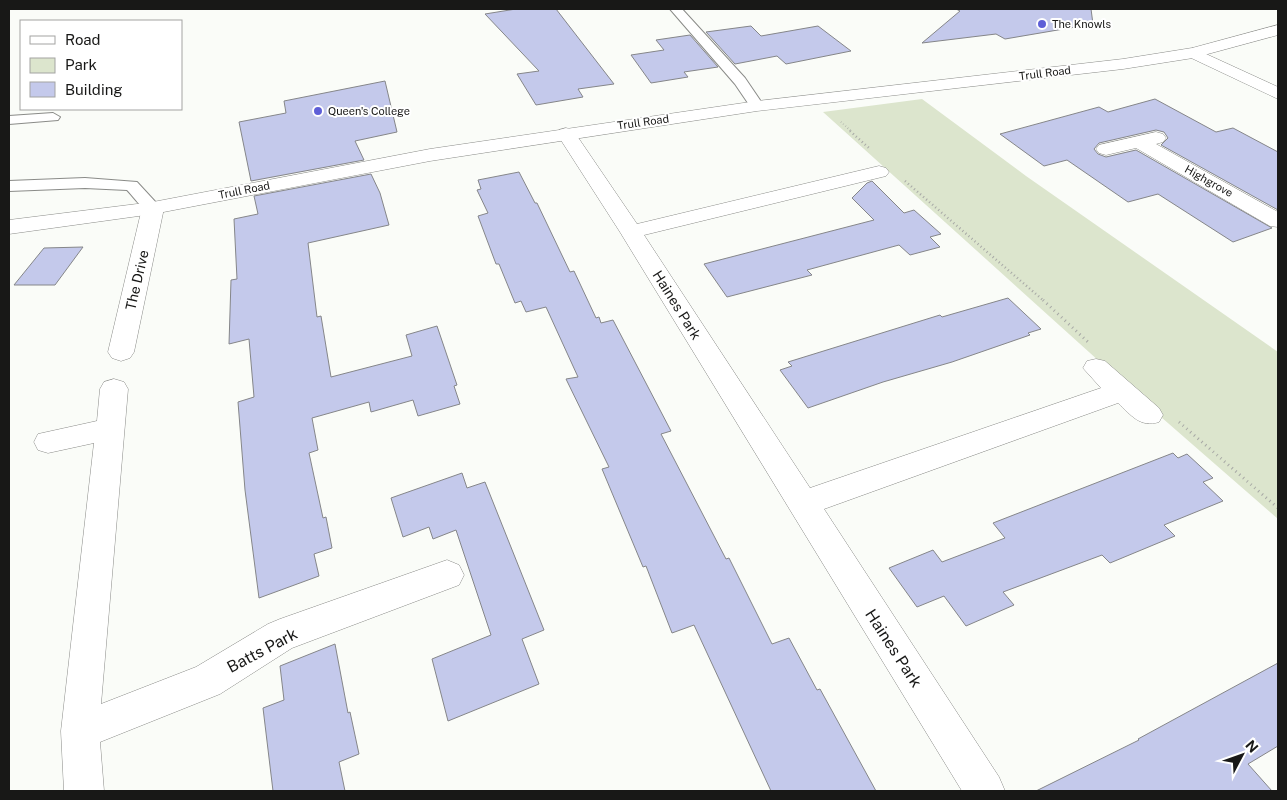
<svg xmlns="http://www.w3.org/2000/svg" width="1287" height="800" font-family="'Public Sans',sans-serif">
<rect width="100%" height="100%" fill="#fafcf8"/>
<!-- green -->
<path fill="#dce5cd" d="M922 99 1026 176 1278 352V519L1161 417 823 112Z"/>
<!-- building -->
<path fill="#c4c9eb" stroke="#858689" d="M516 9H556L614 84 578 89 583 97 536 105 517 74 539 71 485 14Z
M956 9H1091L1093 24 1005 39 996 34 922 43 960 11Z
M751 26 761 36 818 26 851 51 786 64 777 56 735 64 706 32Z
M690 35 718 67 684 72 688 77 651 83 631 55 664 50 656 40Z
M385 81 397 132 355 141 364 160 251 181 239 122 286 113 284 101Z
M1155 99 1216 132 1233 128 1278 152V210L1161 145 1168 138 1164 132 1156 130 1099 143 1094 149 1098 154 1106 157 1136 150 1272 228 1233 242 1158 194 1128 202 1067 160 1044 166 1000 134 1099 107 1108 112Z
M519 172 535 203H537L570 272 574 271 596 318 599 317 601 323 613 320 671 431 661 434 726 559 729 558 772 644 789 638 817 690 820 689 876 791H771L694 625 672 633 646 566 643 567 602 469 609 467 566 379 578 377 546 307 526 312 521 301 515 303 499 264H496L478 216 488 213 477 190 481 189 478 180Z
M371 174 380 193 389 225 308 243 317 317 321 316 331 377 412 356 406 335 437 326 457 385 454 386 460 404 418 416 413 400 371 412 369 402 312 418 318 450 309 453 323 518 326 517 332 548 314 554 319 576 259 598 245 490 238 402 254 397 249 339 229 344 231 280 237 279 234 219 258 214 254 196Z
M872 181 904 213 914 210 941 234 930 237 940 247 910 255 899 245 807 270 812 275 727 297 704 264 874 220 852 198 867 183Z
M83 247 55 285H14L44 248Z
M1008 298 1041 329 1028 333 1030 335 952 362 883 382 808 408 780 370 792 366 788 362 940 315 942 317Z
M1173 453 1178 458 1187 454 1213 478 1203 482 1223 501 1164 525 1175 536 1110 563 1102 555 1003 592 1014 605 966 626 944 596 917 607 889 568 933 550 942 562 1005 538 993 523Z
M462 473 467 488 485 482 544 630 522 639 539 684 448 721 432 659 491 635 456 530 433 539 429 527 403 537 391 498Z
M335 644 348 713 350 712 359 754 339 762 345 791H273L263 708 284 700 280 666Z
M1278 663V746L1248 764 1272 791H1036L1139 740 1138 739Z"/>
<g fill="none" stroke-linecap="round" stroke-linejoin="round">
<defs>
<path id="lane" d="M670 9H682L745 78 764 106 762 109H752L735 84Z
M53 113 60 117 58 120 9 124V116Z
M85 178 137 182 161 208 159 211C144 215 136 199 127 190L85 188 9 191V181Z"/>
<path id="street" d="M1193 48 1278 87V99L1187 56 1185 53Z
M566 128 573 130 637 224 879 166 886 168 889 172 886 176 644 235 810 488 1101 388 1083 368 1087 361 1096 359 1105 361 1159 408 1163 415 1159 422C1140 428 1131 415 1118 403L824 509 999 777 1005 791H962L620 232 557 134 559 130Z
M1156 132 1163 134 1166 138 1163 142 1156 144 1278 212V227L1270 226 1136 148 1106 155 1099 153 1096 149 1099 145Z
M153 202 161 203 164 208 134 352 130 358 121 361 112 358 108 352 142 208 145 203Z
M114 379 124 382 128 389 101 704 196 667 268 624 280 619 447 560 459 565 464 575 459 585 292 648 220 694 100 742 104 791H64L61 731 94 443 48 453 38 450 34 442 38 434 97 421 100 389 104 382Z"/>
<path id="secondary" d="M1278 25V35L1193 58 1123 69 757 111 430 161 153 214 9 234V220L153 202 430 149 757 101 1123 59 1192 48Z"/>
</defs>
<!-- lane casing -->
<use href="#lane" stroke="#8a8b88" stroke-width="2"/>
<!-- street casing -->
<use href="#street" stroke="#8a8b88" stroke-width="1"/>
<!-- secondary casing -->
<use href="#secondary" stroke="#8a8b88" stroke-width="1"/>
<!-- path-far2 -->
<path stroke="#a7a8a5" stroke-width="2" stroke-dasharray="0.5 2.5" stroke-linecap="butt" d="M841 122 852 132"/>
<!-- path-far1 -->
<path stroke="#a7a8a5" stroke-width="2.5" stroke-dasharray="1 3" stroke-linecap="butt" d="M850 131 869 148
M905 181 1044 301"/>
<!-- path -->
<path stroke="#a7a8a5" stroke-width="3" stroke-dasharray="1 4" stroke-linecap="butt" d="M1043 300 1088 342
M1179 422 1278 508"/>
<!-- lane -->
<use href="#lane" fill="#fff" fill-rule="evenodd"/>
<!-- street -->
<use href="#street" fill="#fff" fill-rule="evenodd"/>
<!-- secondary -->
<use href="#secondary" fill="#fff" fill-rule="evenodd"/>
</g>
<!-- markers -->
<g fill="#5e5fd7" stroke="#fff" stroke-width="2">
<circle cx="1042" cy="24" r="5"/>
<circle cx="318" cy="111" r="5"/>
</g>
<g text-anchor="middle" stroke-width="4" stroke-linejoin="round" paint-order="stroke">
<!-- far-poi labels -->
<g font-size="11" fill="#181817" stroke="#fff" text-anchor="start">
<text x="1052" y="28">The Knowls</text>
<text x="328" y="115">Queen's College</text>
</g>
<!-- far-street labels -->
<g font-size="11" fill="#181817" stroke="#fff">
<text transform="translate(1045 73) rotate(-7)" y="4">Trull Road</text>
<text transform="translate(643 122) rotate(-8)" y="4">Trull Road</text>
<text transform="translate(1209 181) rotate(29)" y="4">Highgrove</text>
<text transform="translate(244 190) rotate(-11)" y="4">Trull Road</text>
</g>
<!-- street labels -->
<g font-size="14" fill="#181817" stroke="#fff">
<text transform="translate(137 280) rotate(-77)" y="5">The Drive</text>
<text transform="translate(677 305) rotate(58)" y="5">Haines Park</text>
</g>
<!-- near-street labels -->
<g font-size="16" fill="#181817" stroke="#fff">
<text transform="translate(894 648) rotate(57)" y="6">Haines Park</text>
<text transform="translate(262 650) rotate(-28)" y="6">Batts Park</text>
</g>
</g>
<!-- border -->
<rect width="1287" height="800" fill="none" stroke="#181817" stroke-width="20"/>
<!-- legend -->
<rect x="20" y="20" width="162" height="90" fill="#ffffff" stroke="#a3a3a2"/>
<rect x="30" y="36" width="25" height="8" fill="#ffffff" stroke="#a3a3a2"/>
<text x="65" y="45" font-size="15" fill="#181817">Road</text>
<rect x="30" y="58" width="25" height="15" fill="#dce5cd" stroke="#a3a3a2"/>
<text x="65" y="70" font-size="15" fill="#181817">Park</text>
<rect x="30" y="82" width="25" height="15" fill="#c4c9eb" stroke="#a3a3a2"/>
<text x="65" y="95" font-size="15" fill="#181817">Building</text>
<!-- north arrow -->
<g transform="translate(1242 755) rotate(49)" stroke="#ffffff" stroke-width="4" paint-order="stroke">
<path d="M0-4L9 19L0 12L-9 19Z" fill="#181817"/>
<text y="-8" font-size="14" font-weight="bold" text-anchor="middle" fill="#181817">N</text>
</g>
</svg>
